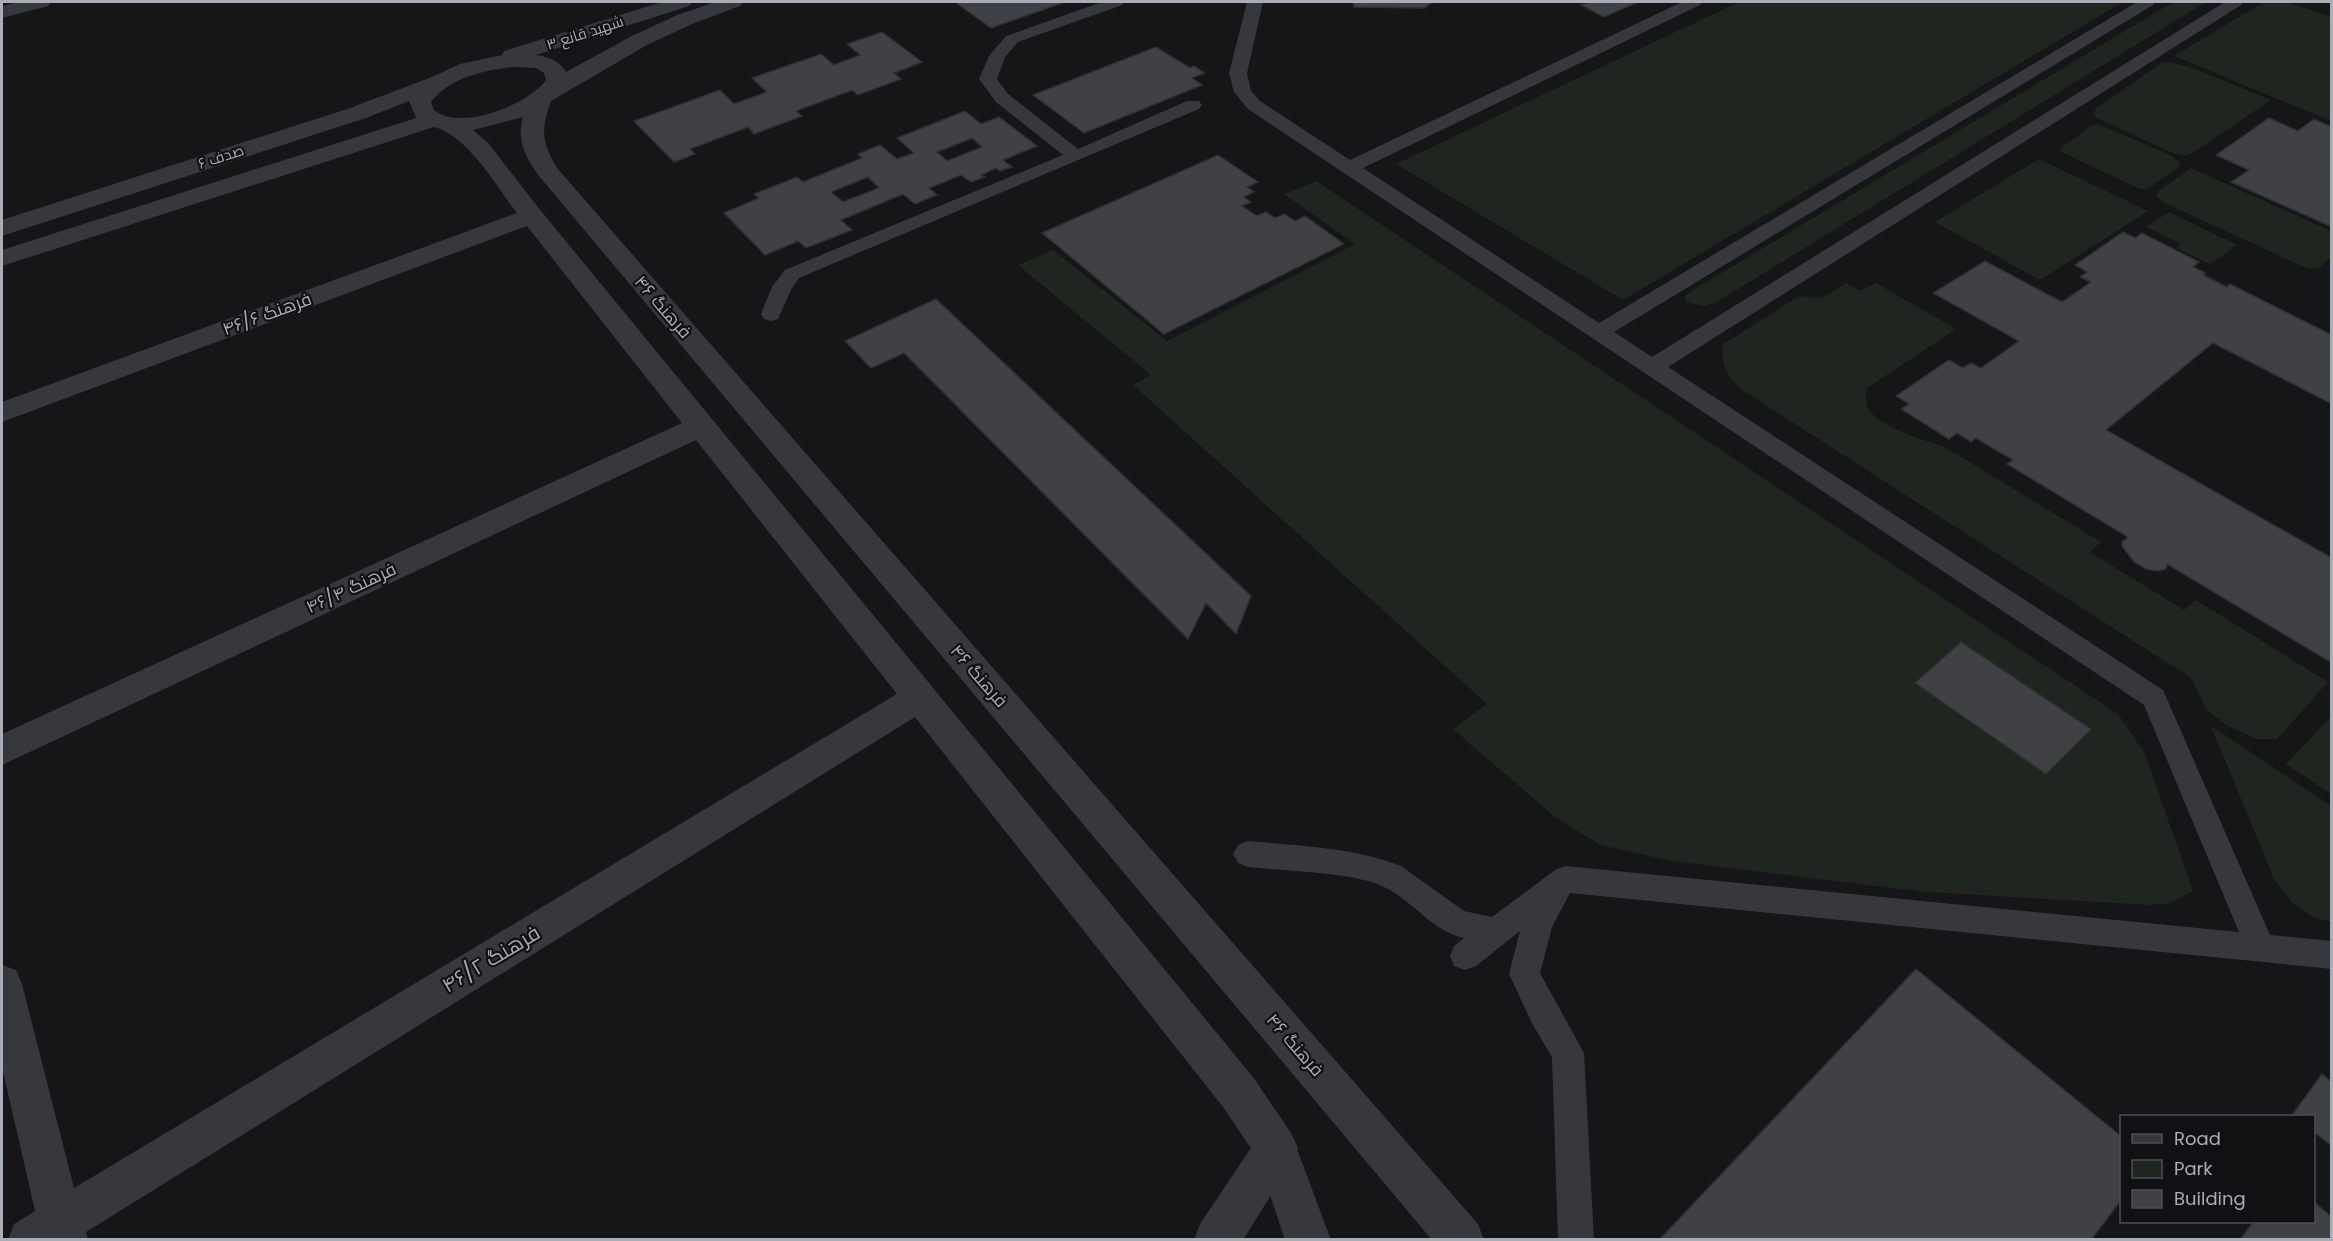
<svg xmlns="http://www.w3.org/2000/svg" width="2333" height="1241" font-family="Poppins,Cairo,sans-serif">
<rect width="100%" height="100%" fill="#161618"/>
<!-- green -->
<path fill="#1e261f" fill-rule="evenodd" d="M1739 2H2123L1623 300 1396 164Z
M2173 2H2206L1715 303 1705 306 1686 302 1685 296 1693 290Z
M2264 2H2288L2331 17V121L2174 56Z
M2171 62 2198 70 2271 100 2191 154 2185 156 2173 153 2097 118 2094 113 2096 108 2162 63Z
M2098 124 2172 156 2180 163 2179 167 2147 189H2140L2061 152V148L2091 126Z
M2039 159 2148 211 2040 280 1935 222Z
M2191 168 2331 231V257L2319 268 2308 269 2165 203 2157 197V192Z
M1316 181 2118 714 2145 754 2193 891 2171 903 2149 905 1926 892 1672 861 1600 845 1554 816 1453 729 1487 704 1133 385 1151 375 1018 265 1053 250 1167 341 1355 244 1284 194ZM1916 683 2090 729 2046 774Z
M2169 212 2237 245 2210 264 2176 248 2181 244 2146 227Z
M1846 283 1860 291 1876 283 1956 329 1867 388C1866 396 1865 404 1870 411 1883 428 1923 440 1943 446L2101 542 2090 552 2184 610 2196 600 2328 682 2277 739H2257L2226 725 2207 710 2191 678 1742 390C1727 376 1722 366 1722 345L1799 296 1822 298Z
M2331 717V794L2286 764Z
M2211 726 2331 806V922L2313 917 2293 904 2274 879Z"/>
<!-- building -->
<path fill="#404145" stroke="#303034" stroke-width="1.5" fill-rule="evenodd" d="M955 2H1065L991 28Z
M1353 2H1433L1424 8 1354 7Z
M1590 2H1638L1604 17 1581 5Z
M882 32 922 62 894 73 901 79 858 95 852 90 796 111 802 116 754 134 748 127 690 149 695 154 674 162 634 121 720 90 734 104 767 92 752 78 821 54 834 65 860 55 847 44Z
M1156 47 1190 68 1194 66 1205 73 1192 78 1202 85 1084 133 1033 95Z
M965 111 981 124 999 117 1037 146 1003 160 1012 167 1000 171 996 168 981 175 985 177 971 182 961 175 929 188 937 195 915 204 903 194 841 220 852 230 806 248 798 241 765 255 724 213 759 198 754 194 797 177 803 182 862 158 858 154 880 145 897 159 914 153 897 138ZM972 138 982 147 947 161 937 152ZM868 177 879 188 843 202 831 192Z
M2269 118 2298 131 2314 119 2332 127V227L2231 182 2249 170 2216 155Z
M1218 155 1258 182 1247 187 1254 192 1244 197 1251 202 1242 206 1257 216 1266 212 1275 218 1284 214 1295 221 1305 216 1344 244 1164 334 1042 233Z
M2123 232 2135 238 2142 233 2199 262 2193 267 2206 273 2203 275 2227 287 2230 284 2332 335V404L2213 343 2106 430 2332 558V663L2167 564 2166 569 2158 571 2146 569 2134 562 2122 546V542L2128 537 2007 464 2013 460 1976 438 1971 442 1957 433 1949 439 1901 409 1909 404 1896 396 1949 360 1963 368 1971 363 1981 368 2019 341 1933 293 1985 261 2062 302 2091 282 2080 277 2087 272 2075 265Z
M936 299 1251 596 1236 634 1206 603 1188 639 904 353 871 368 845 341Z
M1961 642 2091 729 2046 774 1915 683Z
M1916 969 2122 1137V1199L2091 1240H1659Z
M2322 1074 2332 1082V1146L2314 1132V1116L2292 1115Z
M2314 1202 2332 1217V1240H2240L2253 1222H2314Z"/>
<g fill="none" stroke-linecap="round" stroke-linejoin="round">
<!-- service -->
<path fill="#37383d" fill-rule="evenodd" d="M1102 2H1124L1122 5 1018 42 1005 57 997 79 1008 94 1078 149 1187 101H1199L1202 105 1199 109 799 278 792 288 778 319 771 321 764 319 761 314 772 287 785 270 1063 155 996 102 979 79 989 56 1006 36Z
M1247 2H1263L1247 73 1251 91 1260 101 1350 160 1682 2H1702L1700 5 1363 168 1599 323 2137 2H2155L2153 5 1614 332 1652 357 2225 2H2243L2241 5 1668 367 2163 690 2270 935 2332 941V969L1570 893 1552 927 1540 973 1584 1053 1594 1240H1558L1552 1057 1533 1025 1509 974 1520 931 1476 966 1465 970 1454 966 1450 956 1454 946 1464 938C1431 931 1412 899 1382 886 1352 872 1283 871 1248 867L1238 863 1233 854 1238 845 1248 841C1300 846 1352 847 1401 866L1464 911 1492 917 1555 870 1565 866 2239 932 2144 705 1248 109 1234 92 1229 73Z"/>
<!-- minor -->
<path fill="#37383d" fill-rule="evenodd" d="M19 2H51L48 6 2 18V6Z
M662 2H692L689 6 536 55C549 57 560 61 566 72L632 36 677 15 715 2H743L740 6 692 24 647 45 551 101C541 130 541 141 557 168L1478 1224 1484 1240H1432L539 176C526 158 516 140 523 117L473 130 488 143 541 211 1253 1077 1291 1133 1331 1240H1285L1258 1159 1223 1107 915 717 86 1232 88 1240H8L14 1224 35 1211 2 1067V965L16 970 22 984 74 1188 897 694 696 440 2 765V734L682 423 527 226 2 422V402L517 213C497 187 467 135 434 127L2 266V250L416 118 409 101 366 118 2 236V220L350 108 432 77 460 64 502 55 504 51ZM512 67 536 68 544 73 546 80C528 105 460 132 434 110L431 102C451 77 482 71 512 67Z"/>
<!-- tertiary -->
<path fill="#37383d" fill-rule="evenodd" d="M1276 1126 1291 1133 1298 1148 1291 1163 1243 1240H1194L1200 1224 1261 1133Z"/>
</g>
<g text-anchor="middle" stroke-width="4.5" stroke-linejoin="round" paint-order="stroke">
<!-- far-street labels -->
<g font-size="15" fill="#a8adb8" stroke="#111113">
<text transform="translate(585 33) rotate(-18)" y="5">شهید قانع ۳</text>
<text transform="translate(221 157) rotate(-18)" y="5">صدف ۶</text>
</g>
<!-- street labels -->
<g font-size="18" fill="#a8adb8" stroke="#111113">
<text transform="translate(663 307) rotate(49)" y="6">فرهنگ ۴۶</text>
<text transform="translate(267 314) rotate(-20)" y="6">فرهنگ ۴۶/۶</text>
<text transform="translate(351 588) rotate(-25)" y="6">فرهنگ ۴۶/۴</text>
<text transform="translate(979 676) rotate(49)" y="6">فرهنگ ۴۶</text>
<text transform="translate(1295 1045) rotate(49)" y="6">فرهنگ ۴۶</text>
</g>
<!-- near-street labels -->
<g font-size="21" fill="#a8adb8" stroke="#111113">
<text transform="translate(491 959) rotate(-31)" y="7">فرهنگ ۴۶/۲</text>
</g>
</g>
<!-- border -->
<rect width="2333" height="1241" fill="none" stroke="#a8adb8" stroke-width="6"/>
<!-- legend -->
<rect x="2120" y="1115" width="195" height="108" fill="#111113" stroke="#4d4f55" stroke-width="1.5"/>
<rect x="2132" y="1134" width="30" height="9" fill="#37383d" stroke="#4d4f55" stroke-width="1.5"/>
<text x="2174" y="1145" font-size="18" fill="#a8adb8">Road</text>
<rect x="2132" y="1160" width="30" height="18" fill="#1e261f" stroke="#4d4f55" stroke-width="1.5"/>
<text x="2174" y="1175" font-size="18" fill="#a8adb8">Park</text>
<rect x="2132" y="1190" width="30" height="18" fill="#404145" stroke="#4d4f55" stroke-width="1.5"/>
<text x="2174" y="1205" font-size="18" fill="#a8adb8">Building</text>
</svg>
